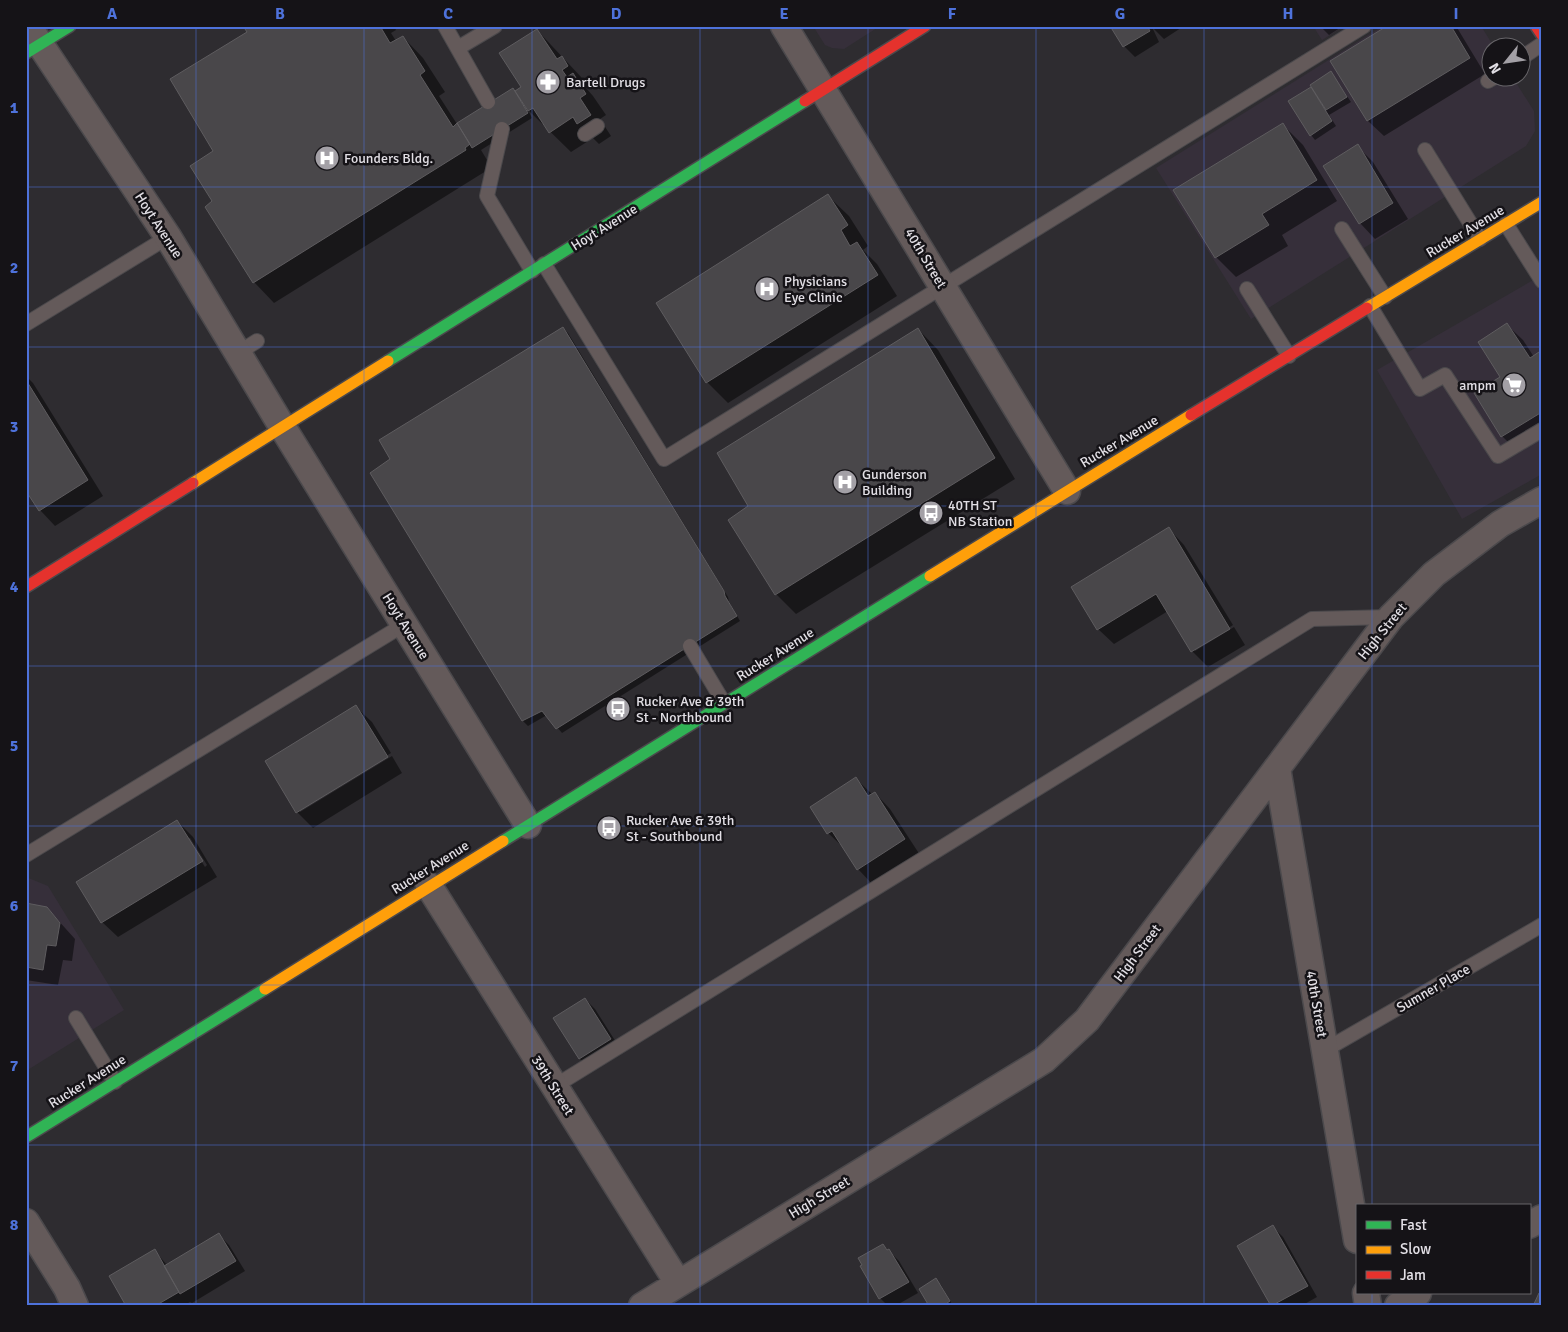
<svg xmlns="http://www.w3.org/2000/svg" width="1568" height="1332" font-family="Signika,sans-serif">
<rect width="100%" height="100%" fill="#2e2c30"/>
<!-- built -->
<path fill="#362f3a" d="M813 26H880L844 49 832 48 825 45Z
M1313 26H1344L1322 40Z
M1383 26H1481L1494 47 1490 48V78H1513L1534 111 1535 131 1526 146 1251 319 1156 168Z
M1542 275V474L1462 519 1377 370Z
M26 877 48 886 124 1010 26 1071Z"/>
<!-- shadow -->
<path fill="#0007" fill-rule="evenodd" d="M245 26H394L396 30 391 33 396 41 403 37 423 58 445 92 439 96 457 124 522 88 537 30 582 78 588 87 586 88 593 96 606 115 600 119 611 136 599 144 593 138 571 152 528 110 532 118 481 150 490 165 485 169 486 171 274 303 254 282 213 202 215 151 249 32Z
M1112 26H1184L1164 39 1152 27 1159 42 1135 57 1124 46Z
M1320 26H1343L1329 35Z
M1389 26H1456L1485 74 1384 136 1368 121 1332 62Z
M1331 73 1351 102 1329 115 1336 126 1315 140 1311 135 1290 102Z
M1283 125 1303 145 1337 201 1282 235 1288 246 1236 277 1216 257Z
M1357 146 1373 162 1408 219 1375 239 1360 223Z
M828 196 849 216 868 246 863 250 877 264 897 296 728 403 707 382 657 303Z
M1507 325 1523 340 1534 357 1542 352V437L1518 452 1502 436 1476 393 1502 377Z
M563 328 568 333 728 597 729 602 740 621 562 733 547 715 528 726 523 721 371 473 391 460Z
M918 329 938 350 1015 479 796 614 776 594 749 506Z
M26 376 33 383 103 496 55 526 40 510 26 488Z
M1169 529 1184 545 1233 625 1195 649V651L1234 627 1245 645 1208 667 1192 651 1168 611 1114 644 1098 629Z
M356 707 372 722 391 753 300 809V812L392 756 402 773 313 828 297 812Z
M856 779 873 795 875 793 890 809 920 855 873 885 858 869 844 848 828 833Z
M177 821 193 837 217 877 118 937 102 922ZM187 838H190L207 865 205 867Z
M26 904 47 908 75 939 72 961 63 960 58 985 26 980Z
M585 999 595 1009 621 1050 590 1069 580 1059 555 1018Z
M1273 1227 1283 1237 1317 1297 1301 1306H1272L1239 1246Z
M219 1235 229 1245 245 1271 192 1303 190 1302 183 1306H128L155 1251 167 1265Z
M883 1245 899 1261 918 1293 895 1306H888L880 1298Z
M936 1280 941 1285 953 1306H931Z"/>
<!-- building -->
<path fill="#49474a" stroke="#5e5c5f" d="M243 26H380L390 43 403 36 425 71 420 75 453 127 457 123 470 144 465 148 466 150 253 283 205 207 212 201 190 166 213 151 170 79 247 32Z
M1110 26H1147L1150 31 1123 47Z
M1387 26H1451L1470 58 1367 121 1330 61Z
M537 29 557 59 562 56 568 66 562 70 567 77 573 73 586 94 580 98 591 115 577 124 573 117 549 133 533 108 528 111 515 91 521 87 499 53Z
M1331 71 1347 97 1326 110 1310 85Z
M1311 87 1332 121 1310 136 1288 101Z
M513 88 528 113 472 148 457 123Z
M1283 123 1317 180 1262 214 1269 225 1215 258 1173 190Z
M1358 144 1393 203 1359 224 1323 166Z
M828 194 848 225 841 230 850 246 857 242 878 275 706 383 656 303Z
M1507 323 1530 358 1542 350V412L1501 437 1474 393 1500 377 1478 342Z
M563 327 724 591 725 596 737 616 556 729 542 711 522 721 370 473 390 459 379 440Z
M918 328 995 458 775 595 728 520 748 506 717 453Z
M26 380 88 480 39 511 26 491Z
M1169 527 1230 629 1191 652 1156 594 1097 630 1071 587Z
M356 705 388 757 296 813 265 761Z
M856 777 868 796 875 792 905 839 857 870 832 831 827 834 810 807Z
M177 820 203 861 101 923 76 882Z
M26 903 47 907 60 923 56 946 47 945 43 970 26 967Z
M585 998 611 1039 579 1059 553 1018Z
M1273 1225 1308 1286 1271 1306 1237 1246Z
M219 1233 236 1261 180 1294 164 1266Z
M883 1244 887 1250 889 1249 909 1282 879 1299 860 1266 862 1265 858 1258Z
M155 1249 179 1292 155 1306H126L109 1276Z
M936 1278 950 1301 943 1306H929L919 1289Z
M1539 1293 1542 1294V1306H1533Z"/>
<g fill="none" stroke-linecap="round" stroke-linejoin="round">
<defs>
<path id="lane" d="M445 26 488 102
M458 48 495 26
M1520 59 1542 44
M1488 81 1493 78
M502 129 487 196 532 271
M585 134 597 126
M1425 150 1480 239
M1506 224 1542 281
M1342 229 1385 297
M544 264 664 459 1364 26
M1247 289 1289 356
M1370 306 1420 389 1445 375 1498 456 1542 430
M26 324 168 237
M238 353 257 341
M690 646 724 703
M26 855 405 624
M76 1018 115 1082
M1325 1050 1542 925
M555 1086 1312 619 1391 617"/>
<path id="street" d="M28 26 168 237 283 428 528 825
M784 26 1067 491
M1277 768 1357 1240
M429 886 678 1283
M26 1222 67 1288 75 1306
M1529 1225 1542 1218
M1366 1293 1368 1306
M642 1306 1044 1060 1087 1020 1391 617 1434 574 1500 524 1542 500
M1398 1306 1418 1293"/>
<path id="fast" d="M26 53 70 26
M388 361 805 101
M503 841 930 576
M26 1137 265 989"/>
<path id="slow" d="M1367 308 1542 202
M193 483 388 361
M930 576 1191 415
M265 989 503 841"/>
<path id="jam" d="M1536 26 1542 35
M805 101 925 26
M1191 415 1367 308
M26 587 193 483"/>
</defs>
<!-- lane casing -->
<use href="#lane" stroke="#4b494c" stroke-width="16"/>
<!-- street casing -->
<use href="#street" stroke="#4b494c" stroke-width="29"/>
<!-- fast casing -->
<use href="#fast" stroke="#4b494c" stroke-width="14"/>
<!-- slow casing -->
<use href="#slow" stroke="#4b494c" stroke-width="14"/>
<!-- jam casing -->
<use href="#jam" stroke="#4b494c" stroke-width="14"/>
<!-- lane -->
<use href="#lane" stroke="#645a5a" stroke-width="14"/>
<!-- street -->
<use href="#street" stroke="#645a5a" stroke-width="26"/>
<!-- fast -->
<use href="#fast" stroke="#30b455" stroke-width="11"/>
<!-- slow -->
<use href="#slow" stroke="#ff9f0a" stroke-width="11"/>
<!-- jam -->
<use href="#jam" stroke="#e5322d" stroke-width="11"/>
</g>
<!-- grid -->
<path fill="none" stroke="#4e72db" stroke-width="1" stroke-opacity="0.55" d="M196 26V1306M364 26V1306M532 26V1306M700 26V1306M868 26V1306M1036 26V1306M1204 26V1306M1372 26V1206M26 187H1542M26 347H1542M26 506H1542M26 666H1542M26 826H1542M26 985H1542M26 1145H1542M1372 1293V1306"/>
<!-- icons -->
<defs>
<symbol id="pharmacy-disc" viewBox="-11 -11 22 22"><circle r="9.5" fill="#a3a0a6" stroke="#151317"/><path d="M-2-6h4v4h4v4h-4v4h-4v-4h-4v-4h4Z" fill="#fff"/></symbol>
<symbol id="hospital-disc" viewBox="-11 -11 22 22"><circle r="9.5" fill="#a3a0a6" stroke="#151317"/><path d="M-5-5h3v3.5h4V-5h3V5h-3V1.5h-4V5h-3Z" fill="#fff"/></symbol>
<symbol id="supermarket-disc" viewBox="-11 -11 22 22"><circle r="9.5" fill="#a3a0a6" stroke="#151317"/><path d="M-6-5.5h2.5l.6 2H6L4.5 2H-2.5L-4.4-4H-6ZM-1.5 3.2a1.3 1.3 0 1 0 .1 0ZM3 3.2a1.3 1.3 0 1 0 .1 0Z" fill="#fff"/></symbol>
<symbol id="bus-disc" viewBox="-11 -11 22 22"><circle r="9.5" fill="#a3a0a6" stroke="#151317"/><path d="M-5-6H5V4H4V6H2V4H-2V6H-4V4H-5ZM-3.5-4V0h7V-4ZM-3.5 1.2v1.5H-2V1.2ZM2 1.2v1.5H3.5V1.2Z" fill="#fff"/></symbol>
</defs>
<g fill-rule="evenodd">
<use href="#pharmacy-disc" x="534" y="68" width="28" height="28"/>
<use href="#hospital-disc" x="313" y="144" width="28" height="28"/>
<use href="#hospital-disc" x="753" y="275" width="28" height="28"/>
<use href="#supermarket-disc" x="1500" y="371" width="28" height="28"/>
<use href="#hospital-disc" x="831" y="468" width="28" height="28"/>
<use href="#bus-disc" x="917" y="499" width="28" height="28"/>
<use href="#bus-disc" x="604" y="695" width="28" height="28"/>
<use href="#bus-disc" x="595" y="814" width="28" height="28"/>
</g>
<g text-anchor="middle" stroke-width="5" stroke-linejoin="round" paint-order="stroke">
<!-- poi labels -->
<g font-size="14" fill="#e2dfe5" stroke="#151317" text-anchor="start">
<text x="566" y="87">Bartell Drugs</text>
<text x="344" y="163">Founders Bldg.</text>
<text x="784" y="286">Physicians<tspan x="784" dy="16">Eye Clinic</tspan></text>
<text x="1496" y="390" text-anchor="end">ampm</text>
<text x="862" y="479">Gunderson<tspan x="862" dy="16">Building</tspan></text>
<text x="948" y="510">40TH ST<tspan x="948" dy="16">NB Station</tspan></text>
<text x="636" y="706">Rucker Ave &amp; 39th<tspan x="636" dy="16">St - Northbound</tspan></text>
<text x="626" y="825">Rucker Ave &amp; 39th<tspan x="626" dy="16">St - Southbound</tspan></text>
</g>
<!-- street labels -->
<g font-size="14" fill="#e2dfe5" stroke="#151317">
<text transform="translate(159 225) rotate(57)" y="5">Hoyt Avenue</text>
<text transform="translate(604 227) rotate(-32)" y="5">Hoyt Avenue</text>
<text transform="translate(1465 231) rotate(-31)" y="5">Rucker Avenue</text>
<text transform="translate(926 258) rotate(59)" y="5">40th Street</text>
<text transform="translate(1119 441) rotate(-31)" y="5">Rucker Avenue</text>
<text transform="translate(406 626) rotate(58)" y="5">Hoyt Avenue</text>
<text transform="translate(1382 631) rotate(-51)" y="5">High Street</text>
<text transform="translate(775 654) rotate(-32)" y="5">Rucker Avenue</text>
<text transform="translate(430 867) rotate(-32)" y="5">Rucker Avenue</text>
<text transform="translate(1137 953) rotate(-53)" y="5">High Street</text>
<text transform="translate(1433 988) rotate(-30)" y="5">Sumner Place</text>
<text transform="translate(1317 1004) rotate(80)" y="5">40th Street</text>
<text transform="translate(87 1081) rotate(-32)" y="5">Rucker Avenue</text>
<text transform="translate(553 1085) rotate(58)" y="5">39th Street</text>
<text transform="translate(819 1197) rotate(-31)" y="5">High Street</text>
</g>
</g>
<!-- border -->
<rect width="1568" height="1332" fill="none" stroke="#151317" stroke-width="55"/>
<!-- legend -->
<rect x="1356" y="1204" width="175" height="90" fill="#151317" stroke="#676569"/>
<rect x="1366" y="1221" width="25" height="8" fill="#30b455" stroke="#676569"/>
<text x="1400" y="1230" font-size="15" fill="#e2dfe5">Fast</text>
<rect x="1366" y="1246" width="25" height="8" fill="#ff9f0a" stroke="#676569"/>
<text x="1400" y="1254" font-size="15" fill="#e2dfe5">Slow</text>
<rect x="1366" y="1271" width="25" height="8" fill="#e5322d" stroke="#676569"/>
<text x="1400" y="1280" font-size="15" fill="#e2dfe5">Jam</text>
<!-- north arrow -->
<g transform="translate(1506 62) rotate(240)"><circle r="24" fill="#151317" stroke="#676569"/>
<path d="M0-4L9 19L0 12L-9 19Z" fill="#a3a0a6"/>
<text y="-8" font-size="14" font-weight="bold" text-anchor="middle" fill="#e2dfe5">N</text>
</g>
<rect x="28" y="28" width="1512" height="1276" fill="none" stroke="#4e72db" stroke-width="2"/>
<g font-size="16" text-anchor="middle" font-weight="bold" fill="#4e72db">
<text x="112" y="19">A</text>
<text x="280" y="19">B</text>
<text x="448" y="19">C</text>
<text x="616" y="19">D</text>
<text x="784" y="19">E</text>
<text x="952" y="19">F</text>
<text x="1120" y="19">G</text>
<text x="1288" y="19">H</text>
<text x="1456" y="19">I</text>
<text x="14" y="113">1</text>
<text x="14" y="273">2</text>
<text x="14" y="432">3</text>
<text x="14" y="592">4</text>
<text x="14" y="751">5</text>
<text x="14" y="911">6</text>
<text x="14" y="1071">7</text>
<text x="14" y="1230">8</text>
</g>
</svg>
